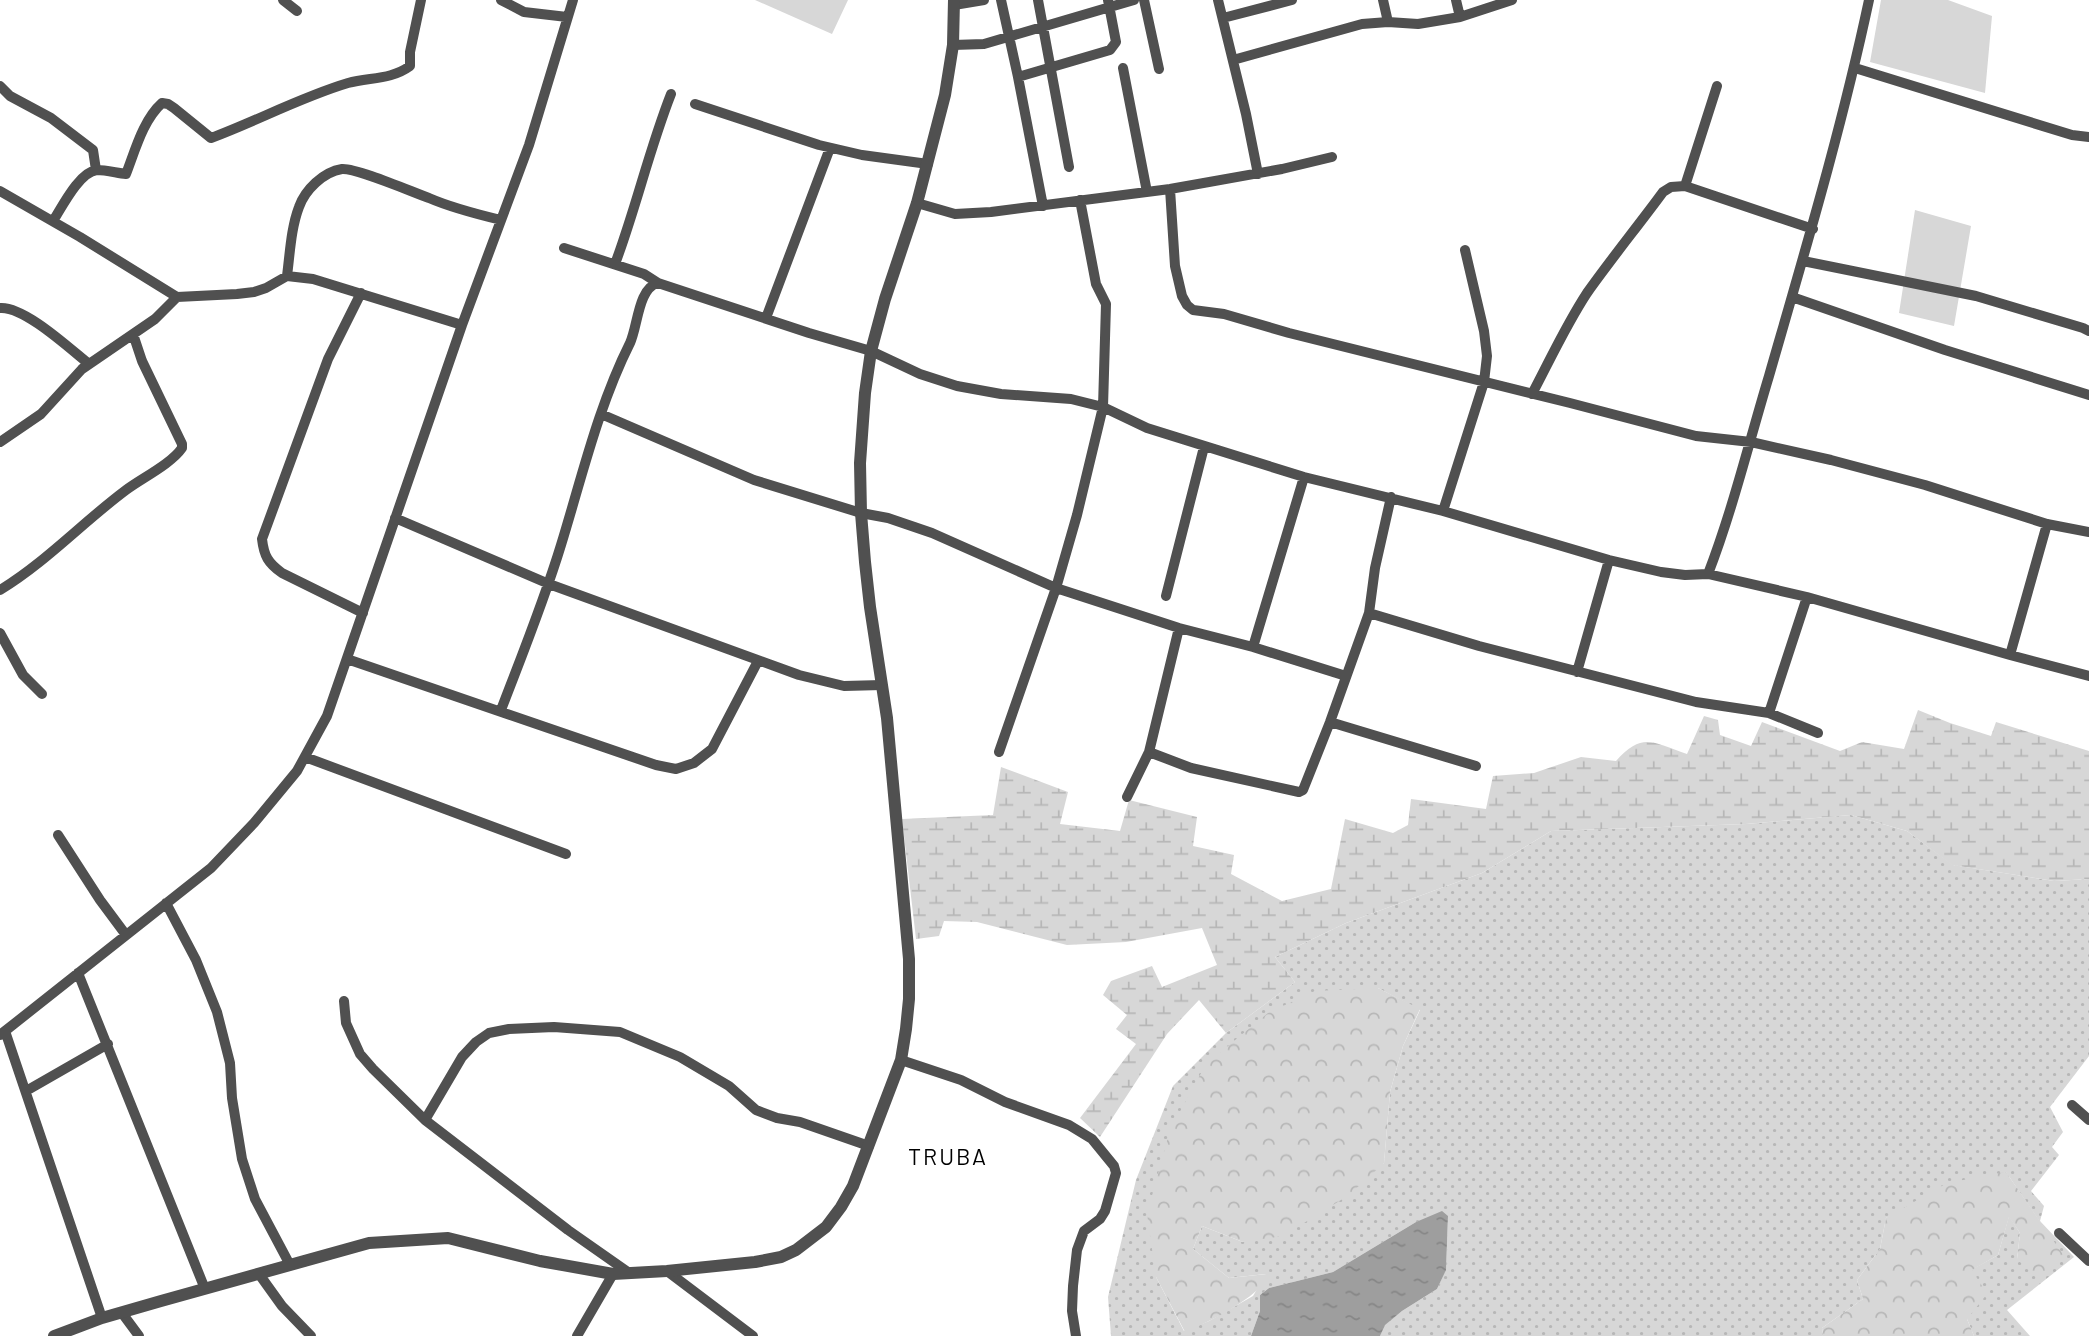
<svg xmlns="http://www.w3.org/2000/svg" width="2089" height="1336" font-family="Barlow,sans-serif">
<defs>
<pattern id="grass-dots" width="8" height="8" patternUnits="userSpaceOnUse" patternTransform="scale(1.75)"><rect width="8" height="8" fill="#d7d7d7"/><path d="M2 2h.1M6 6h.1" fill="none" stroke="#b7b7b7" stroke-width="1.8" stroke-linecap="round"/></pattern>
<pattern id="forest-crowns" width="20" height="18" patternUnits="userSpaceOnUse" patternTransform="scale(1.75)"><rect width="20" height="18" fill="#d7d7d7"/><path d="M2 6a3 3 0 1 1 6 0M12 15a3 3 0 1 1 6 0" fill="none" stroke="#b7b7b7"/></pattern>
<pattern id="wetland-marsh" width="20" height="14" patternUnits="userSpaceOnUse" patternTransform="scale(1.75)"><rect width="20" height="14" fill="#d7d7d7"/><path d="M1 5h8M5 5V1M11 12h8M15 12V8" fill="none" stroke="#b7b7b7"/></pattern>
<pattern id="water-ripples" width="26" height="14" patternUnits="userSpaceOnUse" patternTransform="scale(1.75)"><rect width="26" height="14" fill="#9e9e9e"/><path d="M2 4q2-2 4 0t4 0M15 11q2-2 4 0t4 0" fill="none" stroke="#868686"/></pattern>
</defs>
<rect width="100%" height="100%" fill="#fff"/>
<!-- grass -->
<path fill="url(#grass-dots)" fill-rule="evenodd" d="M1851 815 1907 831 1953 865 2054 881 2089 879V1056L2050 1107 2063 1132 2052 1147 2059 1155 2031 1191 2044 1206 2040 1221 2074 1257 2007 1310 2030 1336H1974L1967 1319 1971 1270 1998 1255 2009 1216 2020 1233 2017 1259 2063 1256 2006 1172 1886 1218 1880 1249 1857 1280 1863 1299 1822 1328 1823 1336H1380L1384 1325 1402 1311 1437 1289 1446 1269 1448 1216 1416 1222 1333 1272 1269 1288 1260 1295V1311L1251 1336H1111L1108 1297 1136 1180 1173 1086 1226 1033 1295 982 1275 957 1346 923 1482 873 1551 831 1746 824ZM1378 988 1420 1010 1403 1046 1390 1092 1384 1163 1243 1242 1202 1226 1193 1249 1229 1278 1266 1274 1253 1296 1209 1321 1184 1331 1156 1277Z"/>
<!-- forest -->
<path fill="url(#forest-crowns)" d="M1378 988 1420 1009 1403 1046 1390 1092 1384 1163 1349 1195 1283 1236 1243 1242 1202 1226 1193 1249 1229 1278 1267 1274 1268 1280C1245 1304 1215 1319 1185 1332L1156 1277 1147 1214 1170 1130 1206 1064 1268 1013 1315 991Z
M2006 1172 2064 1256 2037 1278 2017 1259 2020 1233 2009 1217 1998 1255 1972 1270 1987 1294 1967 1319 1974 1336H1823L1822 1328 1863 1299 1857 1280 1880 1249 1886 1218 1947 1183Z"/>
<!-- wetland -->
<path fill="url(#wetland-marsh)" d="M1918 710 1950 723 1991 736 1996 722 2089 751V879L2054 881 1952 865 1907 831 1851 815 1746 824 1551 831 1482 873 1346 923 1275 957 1295 982 1226 1033 1199 1000 1167 1034 1100 1137 1080 1118 1136 1044 1116 1029 1127 1015 1103 995 1111 981 1152 966 1162 987 1217 965 1202 928 1126 942 1067 945 977 922 944 921 939 936 916 939 902 819 993 815 1001 767 1068 792 1060 824 1120 831 1129 800 1197 817 1193 846 1234 855 1231 874 1282 901 1331 889 1345 819 1393 833 1408 825 1411 799 1486 809 1493 776 1534 773 1581 757 1616 761C1643 731 1653 743 1687 754L1704 716 1718 720 1720 735 1751 746 1762 722 1840 751 1862 742 1904 749Z"/>
<!-- pitch -->
<path fill="#d7d7d7" d="M755 0H848L832 34Z
M1881 0H1948L1992 16 1985 93 1870 62Z
M1915 210 1971 226 1954 326 1899 313Z"/>
<!-- water -->
<path fill="url(#water-ripples)" d="M1442 1211 1448 1216 1446 1270 1437 1289 1402 1311 1385 1325 1380 1336H1251L1260 1311V1295L1269 1288 1333 1272 1416 1222Z"/>
<g fill="none" stroke-linecap="round" stroke-linejoin="round">
<!-- minor -->
<path stroke="#505050" stroke-width="10" d="M283 0 297 11
M501 0 524 12 567 17
M1001 0 1018 77 1110 50 1116 42 1108 0
M1038 0 1069 167
M1144 0 1159 69
M1218 0 1246 114 1258 174
M1383 0 1388 22
M1456 0 1460 17
M954 5 984 0
M1223 18 1292 0
M953 45 984 44 1134 0
M1233 60 1362 24 1388 22 1418 24 1460 17 1512 0
M1123 68 1147 192
M1855 68 2072 135 2089 137
M1018 77 1043 206
M0 86 10 96 51 118 93 150 96 170
M695 104 819 145 862 155 928 164
M1685 186 1717 86
M1170 189 1175 266 1182 296 1187 305 1193 310 1224 314 1289 333 1570 403 1696 436 1751 442 1831 460 1925 485 2047 524 2089 532
M0 191 80 237 177 297 237 294 254 292 266 288 287 276 313 279 462 325
M917 203 955 214 991 212 1170 189 1282 169 1332 157
M53 221C62 207 79 172 97 170 106 170 117 173 126 174 135 151 143 120 162 103L168 104 174 108 211 138C257 121 301 97 348 83 370 77 391 80 410 66V52L421 0
M564 248 644 274 658 283
M1803 261 1976 296 2083 328 2089 331
M615 264C636 208 649 150 671 94
M287 276C290 253 291 228 299 207 305 190 323 172 342 169 357 168 412 192 429 198 452 208 476 214 501 220
M361 293 328 359 262 539C264 556 268 563 282 573L363 613
M1792 297 1945 350 2089 395
M0 308C24 306 69 348 89 364
M766 318 830 148
M1532 394C1550 360 1566 325 1587 293 1611 259 1638 226 1663 192L1671 187 1685 186 1813 229
M601 414 754 480 861 513 888 518 932 533 1056 588 1179 628 1253 647 1346 676
M0 442 41 414 82 369 155 319 177 297
M1443 511 1484 382 1487 356 1484 331 1465 250
M395 518 549 584 799 675 844 686 882 685
M1708 574 1807 597 2010 655 2089 676
M0 590C46 562 83 522 126 490 142 478 171 464 182 448V444L142 361 133 334
M1166 596 1204 447
M1369 613 1479 646 1696 702 1769 713 1818 733
M0 633 23 675 42 694
M1253 647 1304 477
M2010 655 2047 524
M347 659 656 765 676 769 694 763 712 749 758 661
M1577 672 1609 560
M501 710C522 655 544 601 561 545 582 477 598 407 630 343 638 326 638 288 658 283L809 333 871 351 920 374 957 386 1001 394 1071 399 1103 407 1147 428 1304 477 1443 511 1609 560 1661 572 1685 575 1708 574C1733 509 1749 442 1769 376 1805 251 1842 127 1869 0
M1769 713 1807 597
M1330 722 1476 766
M999 752 1056 588 1077 515 1103 407 1106 304 1096 284 1080 200
M1149 752 1191 768 1299 792 1303 790 1330 722 1369 613 1375 568 1391 497
M305 757 566 854
M1127 797 1149 752 1179 628
M58 835 100 900 126 935
M166 903 196 960 217 1012 230 1063 232 1098 242 1159 255 1199 290 1265
M78 973 205 1289
M344 1001 346 1023 360 1054 373 1069 425 1120 568 1230 628 1272
M5 1031 102 1318
M0 1035 211 868 254 823 297 771 327 716 462 325 529 145 573 0
M901 1060 961 1080 1005 1102 1069 1125 1092 1139 1114 1166 1116 1173 1105 1211 1100 1219 1084 1231 1077 1250 1073 1286 1072 1311 1076 1336
M26 1091 108 1044
M2072 1105 2089 1120
M425 1120 462 1057 476 1042 489 1033 509 1029 554 1027 620 1032 680 1057 729 1086 756 1110 777 1118 800 1122 869 1146
M2059 1233 2089 1261
M667 1271 753 1336
M259 1274 282 1306 311 1336
M122 1313 139 1336
M577 1336 613 1274"/>
<!-- tertiary -->
<path stroke="#505050" stroke-width="12" d="M54 1336 102 1318 161 1301 369 1243 448 1238 540 1261 613 1274 667 1271 755 1262 781 1257 796 1250 826 1227 841 1207 853 1186 901 1060 906 1029 909 999V959L906 926 887 718 870 607 865 562 861 513 860 463 865 393 871 351 885 299 917 203 945 95 953 45 954 0"/>
</g>
<g text-anchor="middle" stroke-width="7" stroke-linejoin="round" paint-order="stroke">
<!-- quarter labels -->
<g font-size="23" letter-spacing="2" fill="#000" stroke="#fff">
<text x="948" y="1165">TRUBA</text>
</g>
</g>
</svg>
